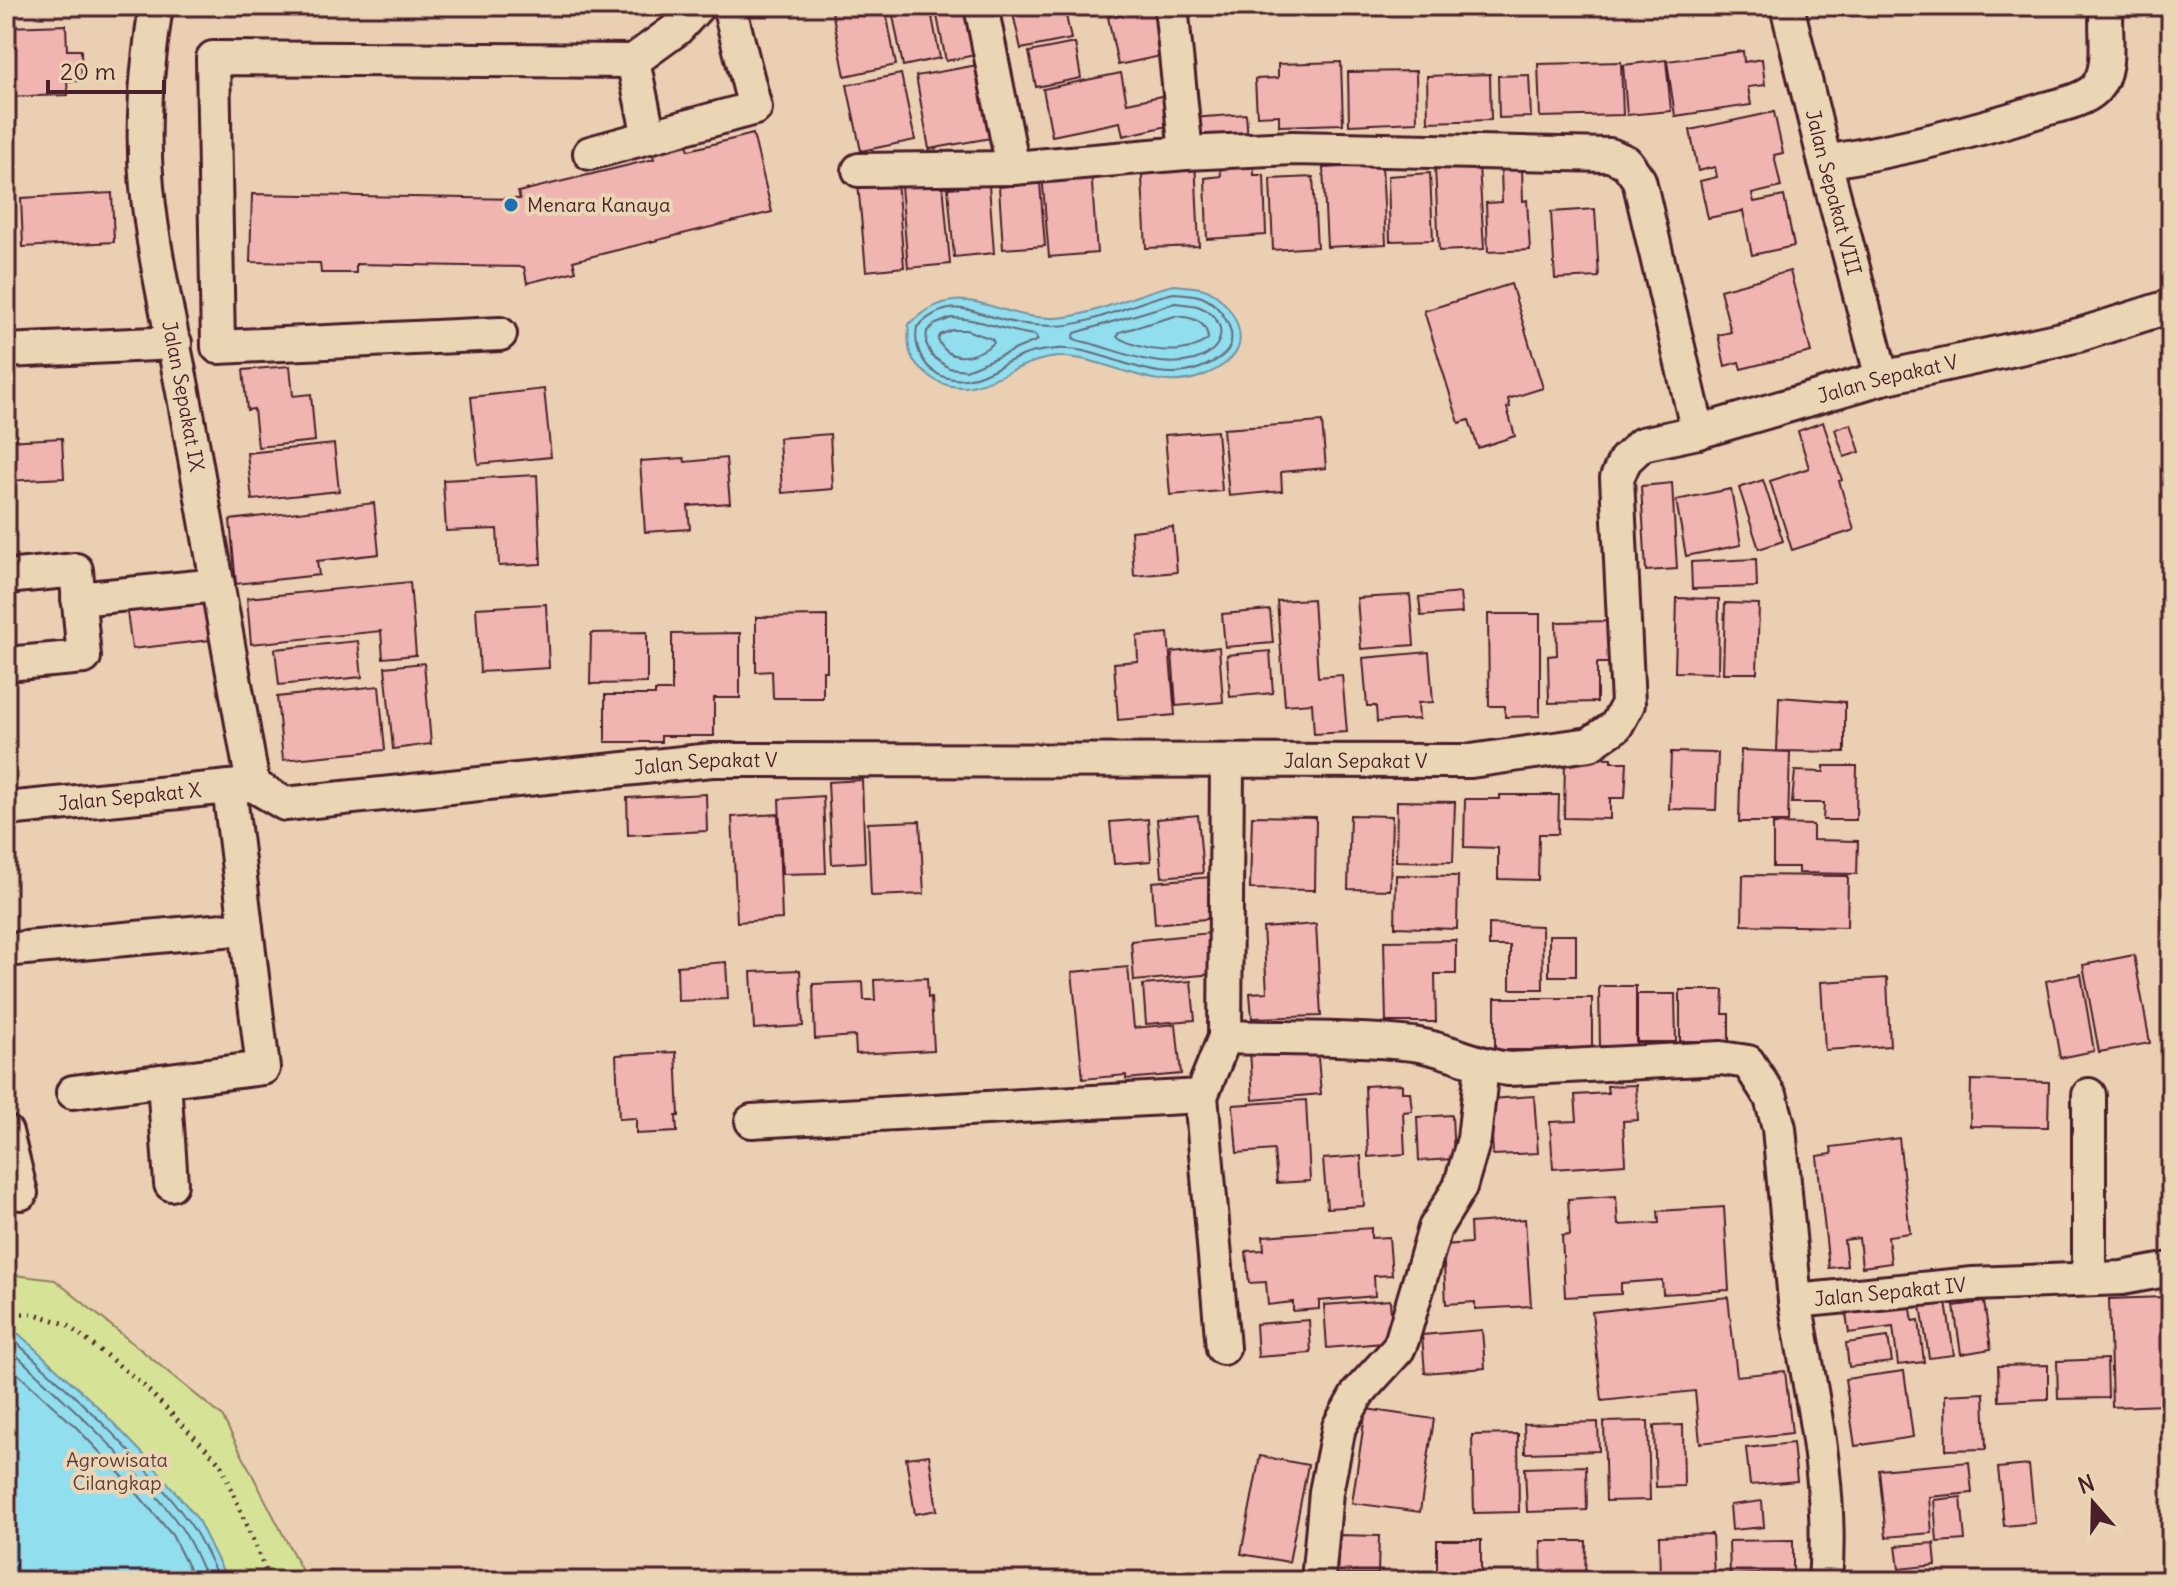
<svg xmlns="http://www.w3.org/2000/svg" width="2177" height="1587" font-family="Delius,sans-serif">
<rect width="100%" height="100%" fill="#ebcfb3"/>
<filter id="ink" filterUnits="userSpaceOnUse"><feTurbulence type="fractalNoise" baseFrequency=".0125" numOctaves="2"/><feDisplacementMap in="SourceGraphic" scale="16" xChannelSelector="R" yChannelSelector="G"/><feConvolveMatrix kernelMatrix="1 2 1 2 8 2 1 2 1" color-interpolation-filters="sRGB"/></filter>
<g filter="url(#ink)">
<!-- green -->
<path fill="#d6e396" stroke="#908160" stroke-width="2" d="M6 1274 55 1280 222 1416 307 1581H6Z"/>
<!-- water -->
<path fill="#90deee" stroke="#7492a0" stroke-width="2" d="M1174 285C1183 286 1195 286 1204 289 1225 295 1249 331 1236 352 1228 364 1215 371 1202 376 1154 395 1107 356 1060 357 1012 358 972 409 929 376 908 360 907 349 909 324 962 274 995 320 1054 318 1093 317 1135 293 1174 285Z
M6 1333 19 1334 96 1405 148 1459 197 1518 228 1581H6Z"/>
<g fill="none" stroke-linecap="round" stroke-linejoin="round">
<!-- shore -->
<path stroke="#666b79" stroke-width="2" d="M1174 293C1183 294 1196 294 1204 298 1219 305 1238 330 1229 348 1224 358 1210 364 1200 368 1152 387 1105 346 1057 349 1046 350 1032 351 1022 356 997 365 976 385 948 378 925 373 913 348 917 327 954 292 976 316 1016 323 1028 325 1042 326 1053 326 1092 326 1135 301 1174 293Z
M1175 303C1182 304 1193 304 1200 307 1230 321 1226 351 1194 360 1162 369 1126 354 1096 345 1088 342 1079 342 1073 338L1075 333Z
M1175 316C1191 317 1207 320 1208 339 1184 358 1142 351 1117 337L1120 332Z
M951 318C980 318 1006 332 1035 335L1038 340 966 370 949 368 932 356 926 343 927 331 934 325Z
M952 330H966L992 339 994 343C976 357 950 365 938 340L940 335Z
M6 1341 17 1343C77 1398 139 1454 188 1521 201 1538 210 1561 220 1581
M6 1351 13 1352C72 1407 132 1461 180 1526 192 1542 199 1563 208 1581
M6 1363 75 1426 125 1479 172 1535 195 1581"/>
</g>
<!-- building -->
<path fill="#f0b5b1" stroke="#4a1f2b" stroke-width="2" d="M831 6H885L896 65 845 76Z
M891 6H930L940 58 903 66Z
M935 6H980L989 52 946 61Z
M1028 6H1064L1071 39 1021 49 1012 9Z
M1160 6 1170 54 1118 65 1108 17Z
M66 25 67 50H81L82 81H67L68 95 6 97V27Z
M1075 43 1081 78 1036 87 1029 52Z
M1743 51 1744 62 1762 59 1765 85 1748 87 1751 105 1675 116 1667 61Z
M1666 60 1671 111 1627 115 1623 65Z
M1341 62 1343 124 1279 126V115L1257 116 1255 79 1278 78V64Z
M1621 62 1623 115 1540 117 1538 64Z
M989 63 1002 136 929 149 916 76Z
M1416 71 1417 122 1349 125 1348 72Z
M1121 73 1127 103 1166 95 1172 125 1123 136 1120 122 1052 136 1043 89Z
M901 74 915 140 861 151 847 85Z
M1490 74 1491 120 1428 122 1427 76Z
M1529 75 1531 117 1499 118 1498 76Z
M1774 112 1783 153 1774 155 1781 187 1752 194 1754 202 1784 196 1794 246 1752 255 1743 211 1708 218 1700 181 1717 177 1715 167 1698 171 1690 130Z
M1246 114 1248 140 1193 144 1191 118Z
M753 134 772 212 573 261 576 271 527 283 524 267 356 264V273H321L320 263 250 262 252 194 520 199 518 192 654 159 652 151 686 142 689 150Z
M1254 156V175H1264L1266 235 1207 239 1205 178 1221 176 1220 158Z
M1195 159 1199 246 1146 248 1141 162Z
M1382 165 1386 244 1327 247 1323 168Z
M1479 165 1484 249 1439 251 1435 167Z
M1522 167 1523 201 1527 200 1530 250 1488 252 1486 203 1502 202 1501 168Z
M1091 170 1097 253 1049 257 1042 174Z
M1430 173 1433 240 1390 241 1388 176Z
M1313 177 1317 247 1273 250 1270 179Z
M897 180 904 267 866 271 858 183Z
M943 183 950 264 908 268 901 186Z
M1040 183 1045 246 1003 249 999 187Z
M989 185 994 253 954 257 948 188Z
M112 193 114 242 23 247 21 198Z
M1595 209 1599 277 1555 279 1551 212Z
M1790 271 1811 352 1741 369 1739 362 1725 366 1718 335 1731 332 1720 290Z
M1511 284 1543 388 1508 399 1510 407 1507 408 1515 436 1478 448 1469 420 1459 423 1424 311Z
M290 366 293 396 311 394 315 441 258 447 254 409 247 410 243 370Z
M544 389 551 457 478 464 471 397Z
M1322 422 1326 468 1281 472 1282 491 1229 496 1223 429Z
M1823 422 1842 480 1839 481 1854 530 1792 550 1770 481 1809 468 1798 431Z
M1851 424 1860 452 1844 457 1835 429Z
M1217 431 1222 491 1170 495 1165 435Z
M830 434 833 489 782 493 779 438Z
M62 438 64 478 6 481V441Z
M334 444 339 491 252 500 247 453Z
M684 458 685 462 726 458 730 503 688 506 690 529 645 532 640 461Z
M537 475 541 564 499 566 497 529 446 531 443 480Z
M1763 480 1783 541 1759 549 1739 488Z
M1672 483 1677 569 1646 571 1641 486Z
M1731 489 1741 545 1686 556 1676 500Z
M374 503 379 554 317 561 319 575 236 584 230 520Z
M1173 527 1177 572 1134 576 1131 531Z
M1756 559 1757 587 1692 589 1691 562Z
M410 582 416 655 383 658 381 631 251 644 247 598Z
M1460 593 1462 613 1421 616 1419 597Z
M1410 595 1414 645 1361 649 1357 598Z
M1677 598 1719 599 1718 673 1675 672Z
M1313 599 1318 677 1342 675 1347 732 1314 734 1312 703 1285 705 1277 601Z
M206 602 210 640 132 649 127 612Z
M1725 603 1759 604 1757 673H1723Z
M546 604 549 668 480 672 476 608Z
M1270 610 1273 643 1225 647 1222 614Z
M1488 614H1540V716L1505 717V706H1489Z
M827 616V671H823V698H773L772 671 756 672V617Z
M1617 621 1618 663H1597V702L1549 703 1548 656 1557 655 1556 622Z
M647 632V683L590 684 591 633Z
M740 633V698H714V736H661V742H605V695H655V691H672V634Z
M1168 633 1175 715 1118 720 1114 663 1138 661 1137 636Z
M358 641 362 677 279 685 275 649Z
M1219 647 1223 702 1176 706 1172 652Z
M1270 651 1273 693 1230 697 1227 655Z
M1429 652 1433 702 1418 703 1419 719 1377 722 1376 706H1367L1363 658Z
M424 663 431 744 393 749 385 667Z
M379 686 385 750 283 760 277 697Z
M1779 697 1845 702V752L1777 751Z
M1741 750 1790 752 1788 822H1739Z
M1671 752 1718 753 1716 810 1669 809Z
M1565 757 1611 758V762H1627L1625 798H1610V819L1564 818Z
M1824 766H1857L1856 820H1823L1824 803H1792L1795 771 1824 772Z
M862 780 865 862 832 864 828 782Z
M706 794 707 831 628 835 627 798Z
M1500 795H1559L1558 834H1539L1538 880 1498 879V848L1464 847 1465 799H1500Z
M823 796 826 873 782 874 779 799Z
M1397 801 1455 802 1453 862 1396 861Z
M778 814 782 919 737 922 732 817Z
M1198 815 1203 873 1162 877 1157 819Z
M1350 815 1392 816 1390 890 1348 889Z
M1252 816 1316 817 1315 890 1250 889Z
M1148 819 1151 861 1114 864 1110 822Z
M920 821 924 894 871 896 868 823Z
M1773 824 1813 825V840L1858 841 1857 874 1798 873V867H1773Z
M1396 875 1458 876 1457 929 1395 927Z
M1743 875 1848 876 1847 927 1742 925Z
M1211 877 1215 918 1155 924 1152 882Z
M1316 924 1321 1016 1252 1018 1250 993 1267 992 1263 928Z
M1489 924 1542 926 1543 989H1510V946H1489Z
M1210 933 1214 974 1134 981 1131 941Z
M1549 935H1576V976H1549Z
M1456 940V974H1435L1436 1022H1386L1384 941Z
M2134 955 2150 1043 2099 1052 2083 965Z
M726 962 728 999 678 1001 677 966Z
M1128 967 1134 1028 1176 1024 1181 1074 1126 1079V1075L1083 1079 1072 972Z
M800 970 803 1026 754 1029 751 972Z
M2081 974 2094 1051 2060 1058 2046 981Z
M927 978 928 998 931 997 934 1050 856 1054 855 1036 815 1039 813 984 863 982 864 1000H875L874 980Z
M1887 978 1890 1046 1825 1050 1821 982Z
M1191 981 1195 1020 1146 1024 1143 985Z
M1599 986H1636V1046H1600Z
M1680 990H1724L1723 1014H1729V1041H1680Z
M1637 994H1675L1676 1042H1637Z
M1495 998H1592V1050H1495Z
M1317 1045 1321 1094 1253 1100 1250 1050Z
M676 1052 679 1116H676L677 1132 636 1134V1118L619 1119 616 1055Z
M1971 1080 2049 1082 2048 1127 1970 1126Z
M1402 1084V1092H1410L1412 1111 1403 1112 1405 1154 1368 1157 1365 1086Z
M1636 1085 1638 1120 1623 1121 1625 1164 1553 1169 1550 1122 1577 1121 1575 1095 1608 1093 1607 1086Z
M1534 1096 1538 1153 1493 1155 1490 1099Z
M1306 1100 1310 1181 1277 1183 1274 1150 1237 1153 1233 1105Z
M1452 1115 1454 1159 1419 1161 1417 1117Z
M1899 1138 1910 1233 1888 1236 1891 1263 1862 1267 1859 1238 1844 1240 1847 1266 1829 1268 1817 1156 1832 1154 1831 1147Z
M1361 1156 1364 1206 1327 1208 1323 1159Z
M1616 1196 1618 1225 1659 1223 1658 1211 1724 1207 1729 1290 1663 1294 1662 1280 1621 1283V1294L1565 1297 1562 1236 1570 1235 1568 1199Z
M1525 1219 1531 1306 1475 1309V1302L1446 1304 1443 1245 1471 1243 1470 1223Z
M1371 1228V1238L1389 1237 1392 1275 1374 1276 1375 1296 1319 1301V1309L1293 1311V1302L1268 1305 1266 1282 1249 1283 1246 1251 1264 1250 1263 1236Z
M1728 1297 1737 1376 1785 1371 1792 1433 1700 1443 1695 1391 1602 1401 1592 1312Z
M2163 1297 2165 1405 2112 1407 2109 1299Z
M1909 1298 1913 1321 1919 1320 1924 1362 1898 1365 1893 1327 1849 1333 1845 1308Z
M1390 1300 1393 1342 1327 1348 1324 1305Z
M1946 1302 1954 1355 1929 1358 1921 1305Z
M1984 1302 1991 1349 1961 1354 1954 1306Z
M1309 1320 1311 1353 1258 1357 1256 1324Z
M1482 1330 1485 1368 1425 1373 1422 1335Z
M1888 1337 1892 1362 1849 1367 1846 1343Z
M2107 1359 2108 1398 2058 1399 2057 1361Z
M2048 1365V1399L1999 1401 1998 1366Z
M1904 1371 1913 1437 1855 1446 1845 1379Z
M1984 1393 1986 1449 1946 1450 1945 1395Z
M1366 1409 1434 1419 1420 1512 1352 1503Z
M1648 1421 1650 1500 1606 1501 1604 1422Z
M1598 1422 1599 1451 1525 1453 1524 1424Z
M1683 1425 1684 1486 1656 1487 1654 1426Z
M1518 1434 1519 1512 1474 1513 1472 1435Z
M1793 1443 1797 1481 1750 1485 1746 1448Z
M929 1455 937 1510 915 1514 906 1458Z
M1260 1456 1308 1465 1289 1562 1241 1554Z
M1969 1462 1972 1493 1929 1497 1932 1533 1886 1537 1879 1470Z
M2029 1465 2035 1523 2004 1526 1998 1468Z
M1586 1466 1587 1510 1527 1512 1525 1468Z
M1961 1497 1965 1540 1937 1542 1934 1500Z
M1762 1501 1764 1527 1732 1530 1730 1505Z
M1712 1534 1714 1579 1660 1580 1659 1536Z
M1338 1535 1379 1536 1378 1574H1337Z
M1437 1540H1481V1581H1437Z
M1793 1540V1573L1730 1575 1729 1541Z
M1541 1541H1586L1585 1581H1542Z
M1934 1543 1936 1565 1899 1569 1896 1546Z"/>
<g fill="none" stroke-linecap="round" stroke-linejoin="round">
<defs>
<g id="minor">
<path id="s1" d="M156 6C147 67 141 126 147 187 154 262 173 335 186 408 209 534 231 660 253 785"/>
<path d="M981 6 1013 168"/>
<path d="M1171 6 1186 153"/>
<path id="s2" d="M1787 6 1825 162 1882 378"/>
<path d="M633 61 649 137"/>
<path d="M590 153 755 108 729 6"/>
<path d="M1825 162C1899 150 1973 132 2045 109 2060 105 2083 101 2095 89 2114 69 2103 31 2107 6"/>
<path d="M859 170 1013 168 1186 153 1293 148 1610 155 1626 162 1639 180 1698 432"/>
<path d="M500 334 218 347 213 58 633 61 677 29 698 6"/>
<path d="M6 351 175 343"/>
<path d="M6 577 76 570 84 657 6 664"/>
<path d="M78 599 218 585"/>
<path id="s3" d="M253 785 285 804 712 760 1471 761 1590 744 1616 726 1628 704 1617 478 1625 460 1642 444 1698 432 1882 378 2079 335 2171 306"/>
<path id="s4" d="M6 809 250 785"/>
<path d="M15 949 246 928"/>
<path d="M1225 1037C1286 1039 1353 1037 1413 1044 1448 1049 1474 1065 1509 1069L1721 1058 1748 1062 1771 1098 1779 1128 1795 1301"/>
<path d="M164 1081 171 1184"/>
<path d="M73 1092 263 1068 229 787"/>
<path d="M2089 1095V1279"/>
<path d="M752 1121 1201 1096"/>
<path d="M6 1132 21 1193"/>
<path d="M1223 1348 1201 1096 1225 1037 1227 763"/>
<path d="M1318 1581 1326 1492 1339 1427 1358 1393 1398 1349 1402 1340 1435 1228 1460 1187 1474 1139 1482 1066"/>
<path id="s5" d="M1825 1581C1833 1486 1811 1394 1795 1301L1973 1284 2122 1278 2171 1269"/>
</g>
</defs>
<!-- minor casing -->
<use href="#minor" stroke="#4a1f2b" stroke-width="38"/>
<!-- path -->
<path stroke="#4a1f2b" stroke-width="5" stroke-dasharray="2 6" stroke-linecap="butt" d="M6 1314H35L66 1324 139 1381 221 1464 270 1581"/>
<!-- minor -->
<use href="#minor" stroke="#ead6b4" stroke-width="32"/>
</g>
</g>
<!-- markers -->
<circle fill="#1f6fb2" stroke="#ead6b4" stroke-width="3" cx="511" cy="205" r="8"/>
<g text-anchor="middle" stroke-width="8" stroke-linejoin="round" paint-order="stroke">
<!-- street labels -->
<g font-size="20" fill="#4a1f2b" stroke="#ead6b4">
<text dy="7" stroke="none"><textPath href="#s2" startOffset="192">Jalan Sepakat VIII</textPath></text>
<text dy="7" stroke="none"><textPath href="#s3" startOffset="1926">Jalan Sepakat V</textPath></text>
<text dy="7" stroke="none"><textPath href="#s1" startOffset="394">Jalan Sepakat IX</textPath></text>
<text dy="7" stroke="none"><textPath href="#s3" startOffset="1110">Jalan Sepakat V</textPath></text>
<text dy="7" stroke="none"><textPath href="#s3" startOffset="460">Jalan Sepakat V</textPath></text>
<text dy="7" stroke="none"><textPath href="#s4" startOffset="124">Jalan Sepakat X</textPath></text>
<text dy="7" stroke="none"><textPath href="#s5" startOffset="378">Jalan Sepakat IV</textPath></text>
</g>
<!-- poi labels -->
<g font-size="20" fill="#4a1f2b" stroke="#ead6b4" text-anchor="start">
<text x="527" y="212">Menara Kanaya</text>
</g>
<!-- park labels -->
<g font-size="20" fill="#5f3c3b" stroke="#ead6b4">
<text x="117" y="1467">Agrowisata<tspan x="117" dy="23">Cilangkap</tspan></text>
</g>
</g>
<!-- margin -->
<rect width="2177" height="1587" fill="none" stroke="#ead6b4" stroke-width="32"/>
<rect x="16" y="16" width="2145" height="1555" fill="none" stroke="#4a1f2b" stroke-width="3" filter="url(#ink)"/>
<!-- north arrow -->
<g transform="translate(2093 1503) rotate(340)" stroke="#ead6b4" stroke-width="6" paint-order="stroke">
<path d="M0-6L14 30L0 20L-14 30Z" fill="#4a1f2b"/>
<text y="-12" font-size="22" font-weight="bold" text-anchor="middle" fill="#4a1f2b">N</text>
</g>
<!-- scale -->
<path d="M48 80v12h116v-12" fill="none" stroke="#4a1f2b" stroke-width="4"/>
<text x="60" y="80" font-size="24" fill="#4a1f2b" stroke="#ead6b4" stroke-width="6" paint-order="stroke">20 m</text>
</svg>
